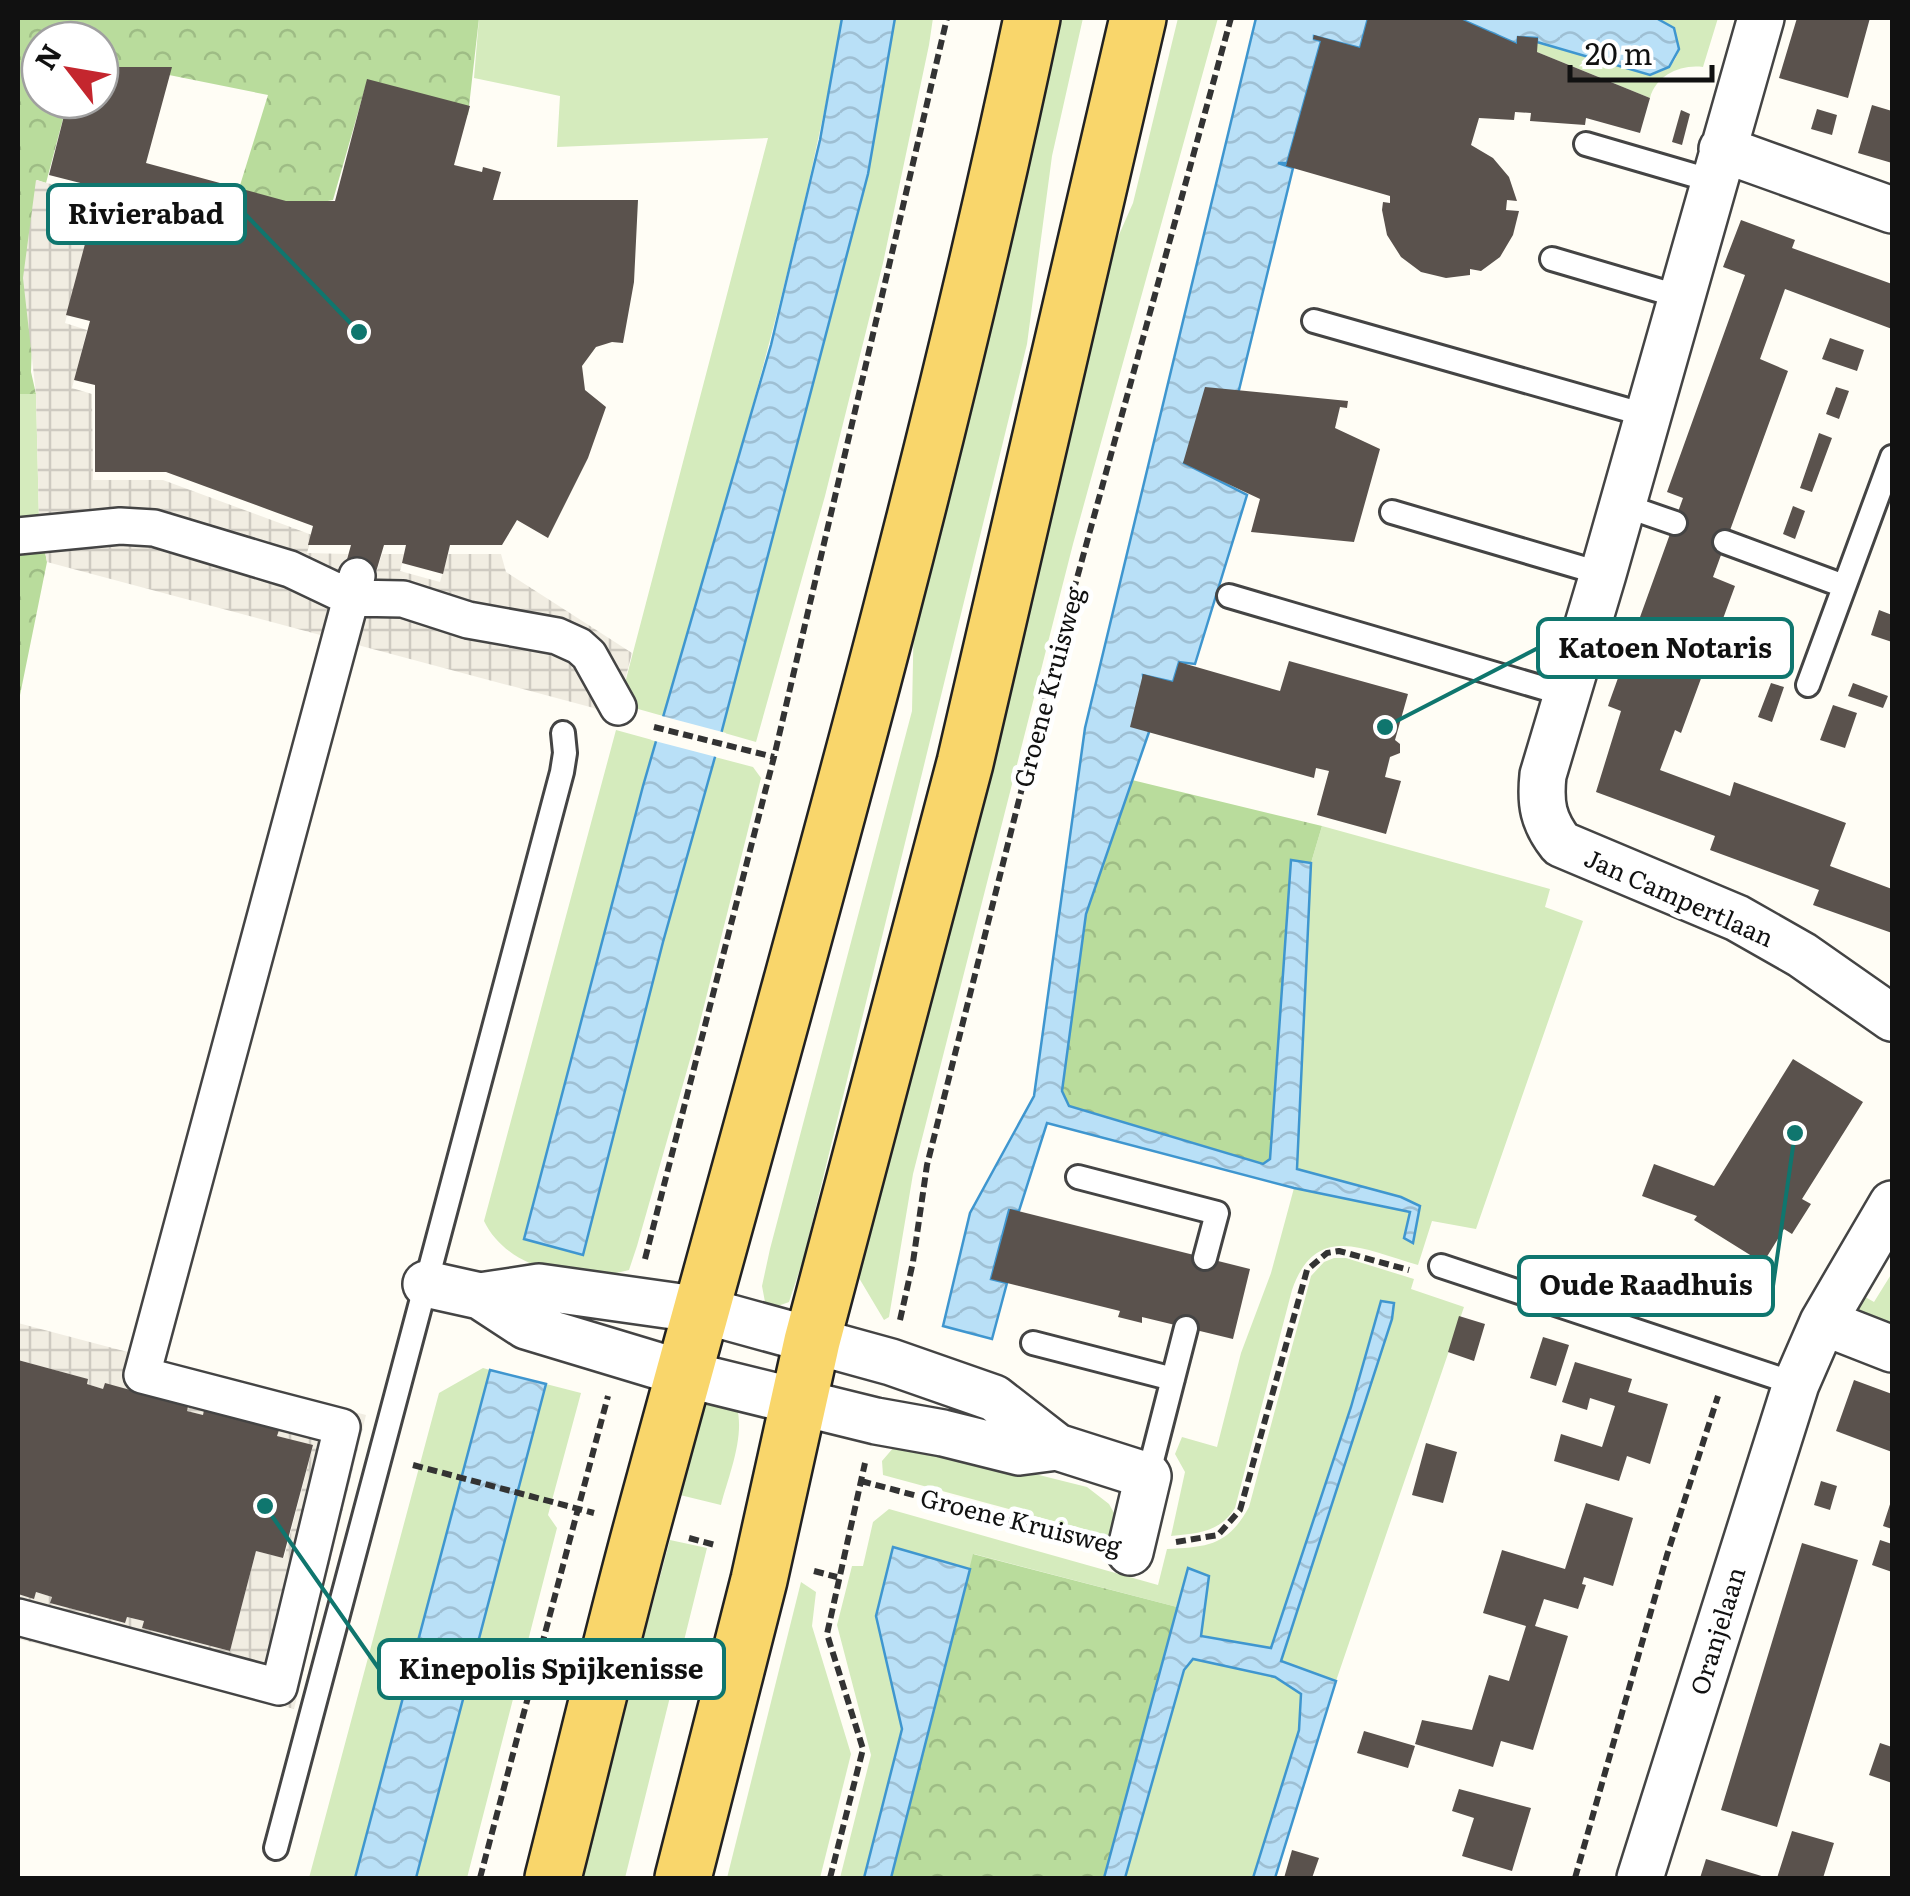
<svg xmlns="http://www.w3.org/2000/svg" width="1910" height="1896" font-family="Literata,serif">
<defs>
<pattern id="forest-crowns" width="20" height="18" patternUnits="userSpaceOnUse" patternTransform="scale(2.5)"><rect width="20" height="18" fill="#b9dc9c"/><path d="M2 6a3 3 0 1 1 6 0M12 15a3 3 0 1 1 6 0" fill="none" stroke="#9ebc85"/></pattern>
<pattern id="plaza-grid" width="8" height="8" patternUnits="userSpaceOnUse" patternTransform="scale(2.5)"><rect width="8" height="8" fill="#f1ede2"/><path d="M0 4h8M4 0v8" fill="none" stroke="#cecac1"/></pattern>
<pattern id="water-waves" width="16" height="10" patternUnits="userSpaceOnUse" patternTransform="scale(2.5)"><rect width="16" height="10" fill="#b9e0f7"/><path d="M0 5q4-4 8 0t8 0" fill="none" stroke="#9ebfd3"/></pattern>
</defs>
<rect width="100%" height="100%" fill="#fffdf5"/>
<!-- green -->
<path fill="#d5ebbd" d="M479 18H842C800 255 731 485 663 716L631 707 626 701 625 683 768 138 557 147 560 96 474 78Z
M895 18H933L929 45 883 263 825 496 756 742 721 732 868 174Z
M1058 18H1083L1052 156 1027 344 803 1260 789 1302 775 1307 765 1302 762 1286 770 1249 912 711 914 611Z
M1178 18H1218L1073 544 913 1174 889 1317 884 1320 859 1278 867 1215 1103 271 1133 203Z
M1656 18H1718L1703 67C1681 64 1656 75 1650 98L1537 52V42L1650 75C1665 72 1676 64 1679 49L1662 19Z
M18 394H36L39 520 18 521Z
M616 730 656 741 525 1240 583 1254 663 942 715 757 753 767 761 778 695 1042 637 1246 629 1270C580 1284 508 1271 484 1221Z
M1322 826 1550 889 1545 907 1583 921 1476 1229 1432 1221 1418 1265C1365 1250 1316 1221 1292 1290L1235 1508C1219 1533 1198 1533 1171 1536L1185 1472 1175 1454 1182 1437 1217 1447 1241 1353 1271 1273 1294 1188 1411 1212 1413 1242 1420 1206 1401 1197 1297 1169 1311 863Z
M1334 1258H1346L1414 1279 1411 1289 1464 1307 1336 1681 1281 1662 1392 1319 1393 1303 1381 1302 1351 1407 1271 1648 1201 1636 1209 1577 1188 1568 1177 1607 974 1554 970 1569 893 1547 876 1616 902 1729 864 1878H840L871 1755 837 1625 852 1566H863L873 1522 889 1509 1158 1585 1167 1549C1209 1547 1228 1545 1249 1507L1311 1276 1324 1262Z
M1892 1273V1333L1857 1312 1860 1294 1874 1302Z
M483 1368 490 1370 355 1878H309L439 1393Z
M546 1384 581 1393 548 1515 557 1528 467 1878H416Z
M708 1402 736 1404C746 1435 729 1474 721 1505L680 1495 699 1419Z
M894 1447H927L1087 1487 1109 1504 1124 1531 1109 1536 883 1475 882 1461Z
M670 1540 707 1548 625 1878H578Z
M801 1582 816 1592 812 1626 851 1754 820 1878H727Z
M1193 1659 1275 1677 1301 1694 1299 1730 1253 1878H1125L1184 1670Z"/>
<!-- forest -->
<path fill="url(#forest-crowns)" d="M18 18H479L468 115 365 88 333 200 284 209 237 195 268 95 169 75H100V40H40V100H68L46 183 37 180 31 372 36 394H18Z
M18 552H45L47 562 18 705Z
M1132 780 1322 826 1311 863 1291 860 1270 1158 1263 1164 1069 1106 1062 1091 1086 914Z
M973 1554 1177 1607 1104 1878H891Z"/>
<!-- plaza -->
<path fill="url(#plaza-grid)" d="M36 180 98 197 65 323 87 330 72 388 92 394 93 480H163L312 535 307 553 348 554 344 572 374 580 382 554H405L400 571 440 582 448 554H501L506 572 632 653 618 707 605 711 47 562 39 520 36 394 23 278Z
M18 1323 366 1415 294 1709 18 1639V1594L33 1598 36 1592 52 1597 51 1603 124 1623 127 1617 144 1621 143 1628 230 1651 256 1551 284 1558 313 1446 277 1436 278 1430 205 1410 203 1415 187 1411V1406L105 1384 103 1389 87 1384V1379L18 1360Z"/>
<!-- water -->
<path fill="url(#water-waves)" stroke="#3f96cf" stroke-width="2.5" d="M842 18H895L868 174 715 757 663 942 583 1255 524 1239 643 786 771 345 820 140Z
M1256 18H1368L1360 48 1314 36V39L1321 41 1287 163H1278L1293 168 1239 390 1184 463 1247 495 1195 664 1179 662 1173 682 1143 675 1149 732 1086 914 1062 1091 1069 1106 1263 1164 1270 1159 1291 860 1311 863 1297 1169 1401 1197 1420 1206 1413 1243 1404 1238 1410 1212 1294 1188 1047 1123 1019 1211 1009 1210 991 1279 1007 1283 992 1339 943 1326 970 1213 1034 1096 1085 728Z
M1458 18H1656L1674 28 1679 49 1669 67 1650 75 1537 42V38L1518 37 1517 44Z
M1381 1301 1394 1303 1392 1319 1281 1661 1336 1681 1275 1878H1253L1299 1730 1301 1694 1275 1677 1193 1659 1184 1670 1125 1878H1104L1188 1568 1209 1576 1201 1636 1271 1648 1351 1407Z
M490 1370 546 1384 416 1878H355Z
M893 1547 970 1569 891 1878H864L902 1729 876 1616Z"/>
<!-- pier -->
<path fill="#fffdf5" d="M658 715 726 733 720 758 651 740Z"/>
<!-- building -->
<path fill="#5a524d" d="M1368 18H1458L1517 44V36L1538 38 1537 52 1650 98 1640 133 1586 118 1585 125 1530 121 1531 113 1515 112 1514 120 1479 118 1471 145 1493 158 1509 177 1517 201 1507 200 1506 210 1519 211 1513 235 1500 257 1481 271 1470 269V275L1446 278 1421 272 1401 257 1387 235 1382 210 1383 202 1390 203V196L1286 166 1321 41 1313 39 1314 35 1360 48Z
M1797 18H1870L1848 98 1779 78Z
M100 67H172L146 163 286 201H335L367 79 470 106 454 165 482 172 483 167 501 172 493 200H638L634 282 623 343 612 342 596 347 582 366 585 390 606 407 588 458 548 538 517 520 502 545H450L443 574 402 563 406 545H384L376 572 346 563 351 545H308L313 526 166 472H95V385L74 380 90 321 66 315 100 188 49 175 68 100H100Z
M1872 105 1892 111V163L1858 153Z
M1817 109 1837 115 1832 135 1811 129Z
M1681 110 1690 114 1682 145 1672 142Z
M1741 220 1795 240 1792 248 1892 284V329L1785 289 1760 359 1788 371 1713 577 1735 586 1681 733 1675 730 1660 770 1730 796 1734 782 1846 823 1830 866 1892 889V933L1813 905 1819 890 1710 850 1715 836 1596 792 1621 711 1608 706 1609 703 1683 498 1667 492 1745 275 1723 267Z
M1830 338 1864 350 1857 371 1822 359Z
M1205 387 1348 401 1347 408 1340 407 1335 428 1380 449 1354 542 1251 532 1260 499 1183 463Z
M1836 387 1849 391 1839 419 1826 414Z
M1819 433 1832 438 1812 492 1800 488Z
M1793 506 1805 511 1795 539 1783 534Z
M1879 610 1892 615V642L1871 635Z
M1289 661 1408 694 1395 740 1400 744V753L1390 757 1385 777 1401 781 1386 834 1317 815 1329 771 1316 768 1314 778 1130 727 1143 674 1173 682 1179 662 1280 691Z
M1771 683 1784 687 1772 722 1758 717Z
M1853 683 1888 696 1883 708 1848 696Z
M1833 705 1857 713 1845 748 1820 740Z
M1793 1059 1863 1102 1802 1199 1811 1204 1792 1234 1784 1229 1763 1263 1694 1220 1697 1216 1642 1196 1654 1164 1714 1186Z
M1010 1209 1250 1269 1233 1339 1142 1317V1323L1118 1317 1120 1311 991 1279Z
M1459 1316 1485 1324 1474 1361 1448 1352Z
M1543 1337 1569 1345 1556 1386 1530 1378Z
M18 1360 88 1379 87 1384 103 1389 105 1383 188 1406 187 1411 203 1415 204 1410 279 1430 277 1436 313 1445 283 1558 256 1551 230 1651 142 1628 144 1621 127 1617 125 1623 50 1603 52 1597 36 1592 34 1599 18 1594Z
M1575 1362 1632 1379 1628 1392 1668 1404 1650 1464 1627 1456 1619 1481 1554 1461 1561 1434 1602 1447 1615 1406 1590 1398 1587 1410 1562 1402Z
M1854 1380 1892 1394V1452L1836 1431Z
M1426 1443 1457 1452 1443 1503 1412 1495Z
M1821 1481 1837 1486 1830 1510 1814 1505Z
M1892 1498V1529L1883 1526Z
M1586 1503 1633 1518 1613 1586 1584 1577 1582 1584 1586 1585 1578 1609 1544 1599 1535 1626 1568 1636 1533 1750 1501 1741 1493 1767 1415 1744 1422 1720 1472 1730 1489 1675 1509 1681 1526 1626 1483 1613 1502 1550 1565 1569Z
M1880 1540 1892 1544V1572L1872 1565Z
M1802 1543 1858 1560 1777 1827 1721 1810Z
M1364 1731 1415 1746 1408 1768 1357 1753Z
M1880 1743 1892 1747V1783L1869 1775Z
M1459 1789 1531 1808 1512 1871 1462 1856 1474 1818 1452 1811Z
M1792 1831 1834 1843 1823 1878H1777Z
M1292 1850 1319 1858 1312 1878H1284Z
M1706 1859 1768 1878H1700Z"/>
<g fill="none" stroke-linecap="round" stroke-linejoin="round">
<defs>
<path id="service" d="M1586 144 1713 181
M1552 259 1681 297
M1314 321 1649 416
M1623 505 1675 523
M1392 512 1603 574
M1725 542 1844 586
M1229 596 1567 695
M1808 685 1892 457
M1078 1177 1217 1213 1205 1258
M1441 1266 1796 1384
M1033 1343 1173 1379
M1148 1476 1186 1328
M276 1848 562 772 565 753 563 733"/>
<path id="pedestrian" d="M18 536 120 526 154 528 290 569 351 598 403 599 468 620 557 636 579 646 589 655 618 707
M18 1617 279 1687 342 1427 142 1375 357 576"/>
<path id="minor" d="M1761 18 1603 574 1543 775C1540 804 1543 821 1561 844L1737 918 1802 955 1892 1018
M1722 149 1892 210
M1892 1204 1823 1322 1892 1349
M426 1284 480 1296 539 1287 702 1310 891 1362 994 1398 1057 1447 1148 1476 1130 1552
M480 1296 526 1326 685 1374 876 1421 943 1433 1019 1452 1057 1447
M1640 1878 1796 1384 1823 1322"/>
<path id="primary" d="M553 1878C583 1760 611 1641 643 1523 779 1022 925 525 1032 18
M683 1878 759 1580 812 1341 965 763 1138 18"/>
</defs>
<!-- service casing -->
<use href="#service" stroke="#444" stroke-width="28"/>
<!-- pedestrian casing -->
<use href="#pedestrian" stroke="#444" stroke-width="40"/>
<!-- minor casing -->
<use href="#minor" stroke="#444" stroke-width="50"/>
<!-- primary casing -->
<use href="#primary" stroke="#222" stroke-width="60"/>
<!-- path -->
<path stroke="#333" stroke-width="6" stroke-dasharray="10 5" stroke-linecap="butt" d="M654 727 774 757
M645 1259 774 757 947 18
M900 1320 913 1262 927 1165 1052 669 1231 18
M413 1465 594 1513
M861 1481 1087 1541
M689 1538 715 1545
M1176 1542 1218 1535 1240 1510 1307 1270 1327 1253 1339 1251 1409 1270
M814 1571 837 1577
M480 1878 608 1396
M830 1878 863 1749 827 1634 865 1463
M1575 1878 1667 1555 1718 1396"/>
<!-- service -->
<use href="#service" stroke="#fff" stroke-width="22"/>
<!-- pedestrian -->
<use href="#pedestrian" stroke="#fff" stroke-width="35"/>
<!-- minor -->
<use href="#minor" stroke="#fff" stroke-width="45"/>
<!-- primary -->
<use href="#primary" stroke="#f9d66b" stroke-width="55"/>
</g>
<g text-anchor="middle" stroke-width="10" stroke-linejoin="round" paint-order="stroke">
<!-- street labels -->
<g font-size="25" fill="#111" stroke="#fff">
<text transform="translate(1049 687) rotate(-75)" y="9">Groene Kruisweg</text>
<text transform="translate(1679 898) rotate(24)" y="9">Jan Campertlaan</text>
<text transform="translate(1021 1522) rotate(14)" y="9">Groene Kruisweg</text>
<text transform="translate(1718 1631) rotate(-73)" y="9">Oranjelaan</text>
</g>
</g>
<!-- callouts -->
<path fill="none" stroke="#0f766e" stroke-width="4" d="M359 332L245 214M1385 727L1538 648M1795 1133L1773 1286M265 1506L379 1669"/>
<g fill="#0f766e" stroke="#fff" stroke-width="4">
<circle cx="359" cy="332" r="10"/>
<circle cx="1385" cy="727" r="10"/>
<circle cx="1795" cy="1133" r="10"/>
<circle cx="265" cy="1506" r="10"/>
</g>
<g fill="#fff" stroke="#0f766e" stroke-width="4">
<rect x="48" y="185" width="197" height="58" rx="10"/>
<rect x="1538" y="619" width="254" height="58" rx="10"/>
<rect x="1519" y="1257" width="254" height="58" rx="10"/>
<rect x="379" y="1640" width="345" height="58" rx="10"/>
</g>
<g font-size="28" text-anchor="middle" font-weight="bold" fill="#111">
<text x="146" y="224">Rivierabad</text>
<text x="1665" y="658">Katoen Notaris</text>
<text x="1646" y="1295">Oude Raadhuis</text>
<text x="551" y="1679">Kinepolis Spijkenisse</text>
</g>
<!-- border -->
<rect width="1910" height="1896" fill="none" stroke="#111111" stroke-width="40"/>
<!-- north arrow -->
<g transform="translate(70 70) rotate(301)"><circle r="48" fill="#ffffff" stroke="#a0a0a0" stroke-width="2.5"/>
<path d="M0-8L18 38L0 25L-18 38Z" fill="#c4262e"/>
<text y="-15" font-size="28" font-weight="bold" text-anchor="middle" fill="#111111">N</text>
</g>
<!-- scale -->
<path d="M1570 65v15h142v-15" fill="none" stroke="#111111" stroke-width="5"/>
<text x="1585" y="65" font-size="30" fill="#111111" stroke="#ffffff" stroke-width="8" paint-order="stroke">20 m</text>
</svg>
